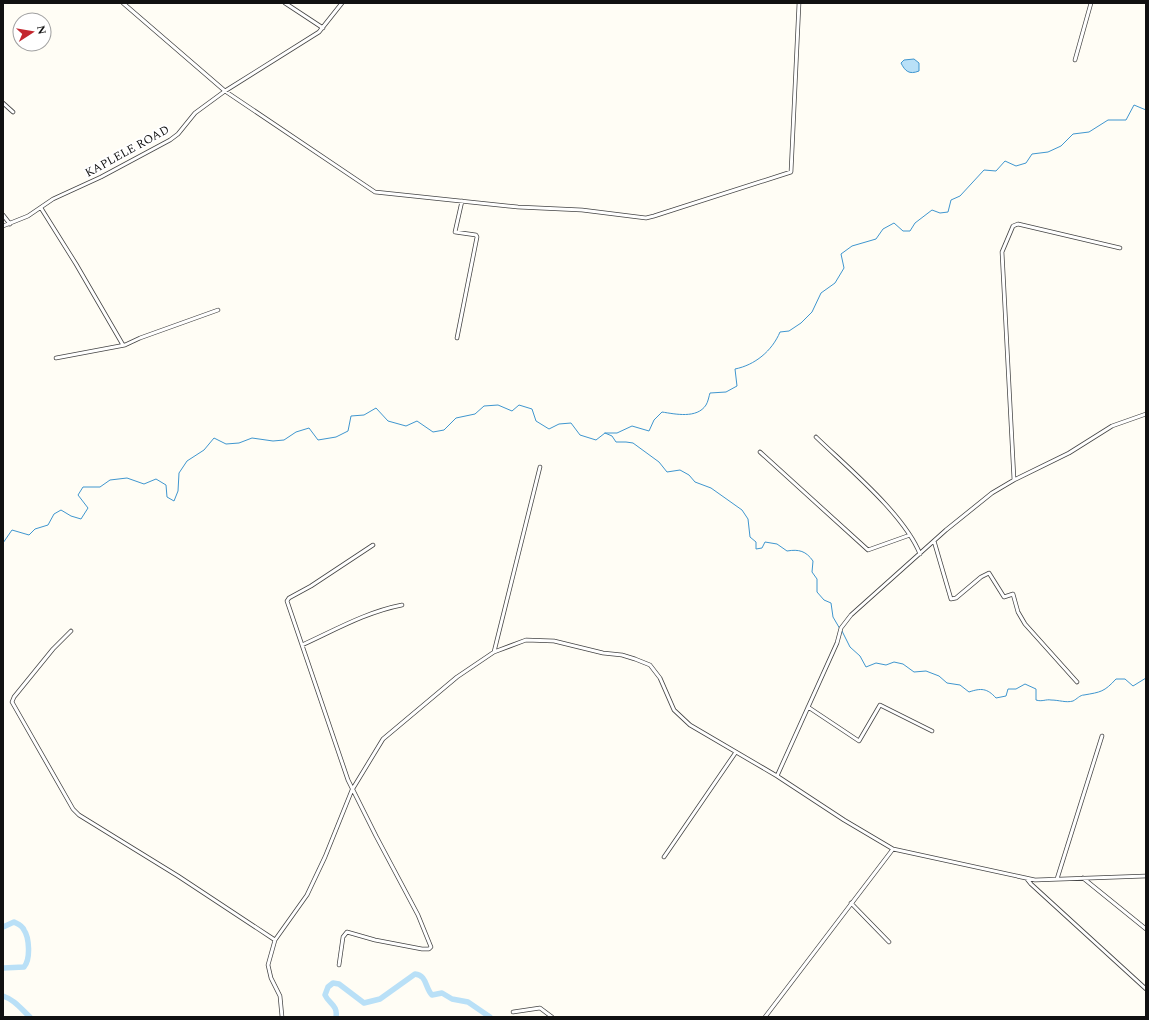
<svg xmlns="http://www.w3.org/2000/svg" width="1149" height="1020" font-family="Spectral,serif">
<rect width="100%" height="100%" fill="#fffdf5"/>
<!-- water -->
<path fill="#b9e0f7" stroke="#3f96cf" d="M914 59 919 63V71C909 75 905 71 901 63L904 60Z"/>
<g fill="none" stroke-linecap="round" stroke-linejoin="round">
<!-- stream -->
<path stroke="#3f96cf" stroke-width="1" d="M605 433 612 436 616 442H626L633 443 659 462 667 472 680 470 689 475 695 482 711 488 742 510 748 519 750 537 756 542V549L762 548 765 542 777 544 787 551C799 549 806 551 813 561L812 572 817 579V592L824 600 831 603 833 617 840 629
M3 543 12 530 29 535 35 529 48 525 54 514 61 510 71 516 81 519 88 508 78 495 83 487H100L110 480 127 478 144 484 156 479 166 485 167 497 174 501 178 491 179 473 187 461 204 450 214 438 226 444 239 443 252 438 273 441 284 440 296 432 309 428 318 440 336 437 348 431 351 416 364 415 376 408 388 421 406 426 417 421 433 432 444 430 456 418 475 414 484 406 498 405 512 411 519 405 532 409 536 421 549 429 559 424 571 423 580 435 596 440 605 433H617L632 426 649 431 654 420 662 412C675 414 697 419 706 405 708 402 709 396 710 393L726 392 737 386 735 369C755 365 772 351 780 332L789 331 801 323 812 312 821 293 835 283 844 268 841 254 852 246 876 239 883 229 894 223 903 231H910L915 223 932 210 940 213 948 212 951 200 960 196 984 170 996 171 1005 161 1016 166 1026 163 1032 154 1048 152 1061 146 1073 134 1089 132 1108 120H1126L1134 105 1146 110
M842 631 850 647 860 656 866 667 876 663 886 665 894 662 903 664 914 672 926 671 939 676 947 683 960 685 969 692C981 688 987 688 996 698L1006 696 1008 689H1016L1025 684 1036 689V700C1042 702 1046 699 1051 700 1059 700 1066 703 1073 701 1077 699 1080 695 1084 695 1101 692 1104 692 1116 679H1125L1133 686 1146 678"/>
<!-- river -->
<path stroke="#b9e0f7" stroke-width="5.5" d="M3 927 14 922C18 924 22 925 24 930 29 937 31 959 24 967L3 968
M3 996C15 1000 21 1009 30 1017
M336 1017C338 1005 329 1004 325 995L328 987 333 983 339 984 364 1003 380 999 415 974C427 975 425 988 432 995L442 993 452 999 468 1002 490 1017"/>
<defs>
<path id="minor" d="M123 3 225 91 375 192 518 207 582 210 646 218 654 216 791 172 799 3
M285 3 323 28
M1075 60 1091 3
M3 103 13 112
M41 208 76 264 123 345
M3 215 10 224
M3 226 28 216 53 199 101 177 170 140 178 134 195 113 225 91 319 32 342 3
M457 338 477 237 476 235 455 232 462 201
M56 358 125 345 140 338 218 310
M816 437C848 468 904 514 920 554
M760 452 868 550 910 535
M1014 480 1002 252 1013 226 1018 224 1120 248
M934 541 951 599 956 598 981 577 989 573 1004 597 1013 594 1018 612 1025 624 1077 682
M71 631 53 649 14 697 12 702 73 809 79 815 178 876 275 940
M302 645C335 630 366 612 402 605
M494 652 540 467
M808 707 859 741 880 705 932 731
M777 776 837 643 841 628 851 615 946 530 992 493 1014 480 1069 453 1112 426 1146 414
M664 857 736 752
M1083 878 1146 929
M1027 879 1031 884 1146 989
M1057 879 1102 736
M851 903 889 942
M339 965 343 937 347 932 375 940 422 949H429L431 947 418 915 376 836 348 780 287 601 289 598 311 586 373 545
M513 1012 540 1008 552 1017
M282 1017 280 996 271 978 268 965 275 940 307 895 325 857 352 790 383 739 457 677 494 652 526 640 554 641 603 653 622 655 635 659 650 665 660 678 674 710 690 725 777 776 844 820 893 849 1035 880 1146 876
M765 1017 893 849"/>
</defs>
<!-- minor casing -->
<use href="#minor" stroke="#444" stroke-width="4.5"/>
<!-- minor -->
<use href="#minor" stroke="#fff" stroke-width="3"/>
</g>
<g text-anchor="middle" stroke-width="4" stroke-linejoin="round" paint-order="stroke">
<!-- street labels -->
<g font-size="12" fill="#111" stroke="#fff">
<text transform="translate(127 151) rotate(-29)" y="4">KAPLELE ROAD</text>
</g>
</g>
<!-- border -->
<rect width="1149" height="1020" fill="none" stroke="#111111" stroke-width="8"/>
<!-- north arrow -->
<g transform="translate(32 32) rotate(78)"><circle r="19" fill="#ffffff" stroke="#a0a0a0"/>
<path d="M0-3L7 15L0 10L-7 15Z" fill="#c4262e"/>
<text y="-6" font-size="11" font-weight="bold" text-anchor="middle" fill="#111111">N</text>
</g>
</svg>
